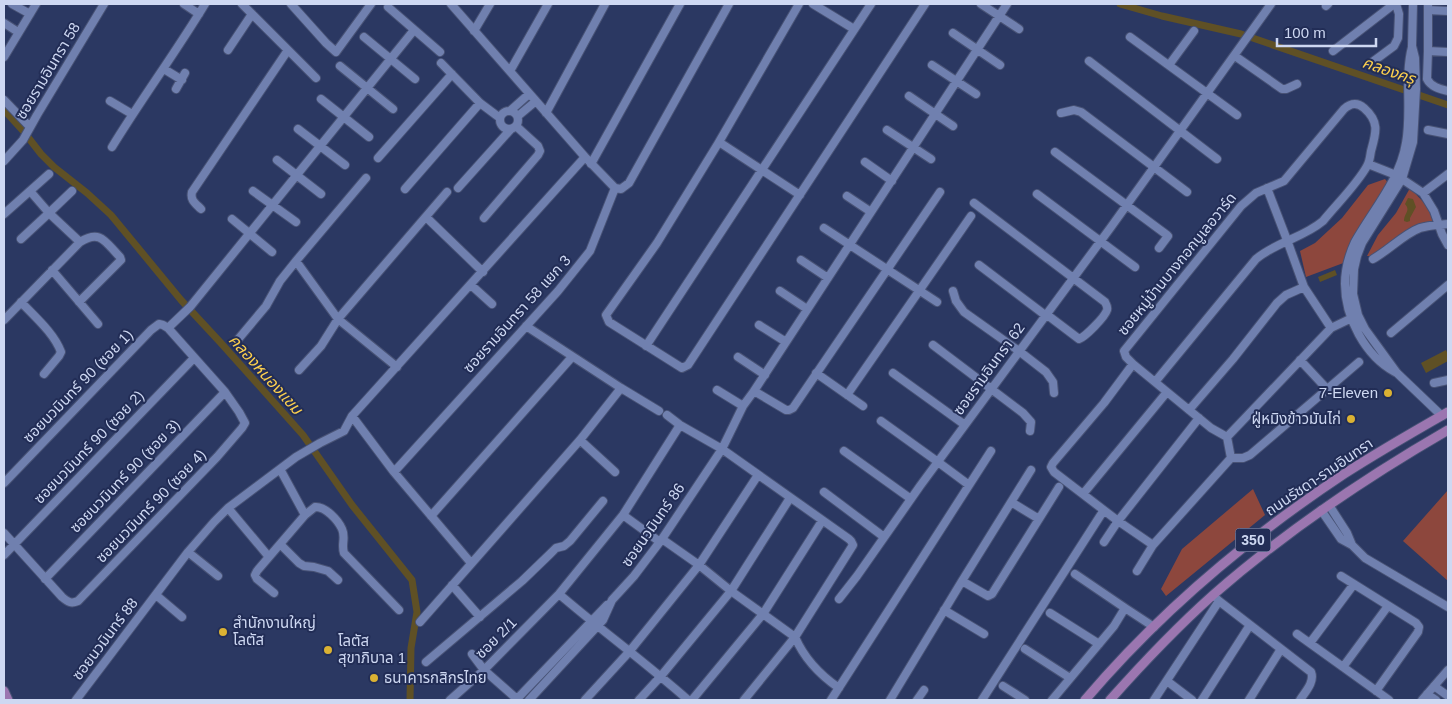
<svg xmlns="http://www.w3.org/2000/svg" width="1452" height="704" font-family="Helvetica,'Noto Sans Thai',sans-serif">
<rect width="100%" height="100%" fill="#2b3862"/>
<!-- green -->
<path fill="#8d473d" d="M1385 179 1389 184 1346 262 1306 277 1300 251 1315 243 1342 218 1368 185Z
M1410 188 1427 206 1437 224 1418 228 1373 256H1367L1378 235 1396 213Z
M1253 489 1265 515 1166 596 1161 589 1182 549Z
M1448 490V581L1403 541Z"/>
<!-- water -->
<path fill="#5f5025" d="M1408 198 1413 199 1416 207 1410 218V221L1407 222 1404 221C1404 213 1411 211 1405 204Z
M1335 270 1337 275 1320 282 1318 277Z
M1446 350 1448 355V361L1426 373 1421 363Z"/>
<g fill="none" stroke-linecap="round" stroke-linejoin="round">
<!-- canal -->
<path stroke="#5f5025" stroke-width="7" d="M1120 4 1162 16 1241 34 1448 105
M4 110 24 132 41 154 54 167 87 193 111 215 181 300 220 342 303 435 352 505 412 580 417 612 411 648 410 700"/>
<defs>
<path id="minor" d="M12 4 30 14
M184 4 199 14
M242 4 316 78
M291 4 326 43 336 52 371 4
M451 4 585 157 615 188
M799 4 719 142 657 243 606 315 609 322 682 368 688 365 925 4
M813 4 854 29
M981 4 1019 29
M1413 4 1412 46 1415 58 1416 89 1413 142 1402 179 1362 243 1357 256 1354 269 1353 294 1358 315 1365 329 1397 373 1442 416
M1428 4V10L1448 11
M1326 6 1328 4
M388 7 440 52
M1428 10V51L1448 52
M4 23 18 32
M474 31 490 4
M953 33 1000 65
M364 37 415 79
M1130 37 1237 115
M228 50 252 14
M1333 51 1394 4
M1428 51 1427 79C1431 87 1440 89 1448 91
M1235 56 1282 89H1286L1297 84
M4 57 36 4
M1089 61 1217 159
M441 63 480 103 500 118
M1371 63 1394 46 1398 38 1399 14 1396 4
M932 65 976 94
M1169 65 1194 31
M340 66 393 109
M164 69 182 80
M510 71 548 4
M176 89 185 73
M909 96 953 126
M321 99 369 137
M4 100 30 127
M110 101 132 114
M511 110 529 94
M500 120a9 9 0 1 1 18 0a9 9 0 1 1-18 0Z
M546 113 605 4
M1061 113 1074 110 1081 112 1187 192
M518 116 536 101
M298 129 345 165
M887 130 931 159
M1428 130 1448 134
M719 142 800 195
M112 147C142 98 176 52 205 4
M1055 152 1167 235 1168 236 1159 248
M378 158 452 74
M277 160 321 194
M4 161 23 140 37 115 104 4
M865 162 892 181
M591 164 680 4
M1368 164 1396 175 1423 193 1434 211 1442 234 1448 245
M458 188 511 129
M615 188 621 189 629 183 729 4
M1267 188 1287 240 1304 287 1331 328
M405 189 480 103
M30 191 49 213 80 242
M253 191 296 222
M1423 193 1448 174
M1037 194 1135 267
M847 196 871 212
M974 203 1105 302C1106 305 1108 306 1107 310 1105 317 1085 337 1079 339L1046 314
M201 209C195 203 190 200 192 192L288 50
M4 214 49 174
M426 217 483 272
M484 218 538 155 540 151 538 146 516 126
M232 219 272 252
M824 228 937 302
M21 239 49 213 72 191
M1373 259C1389 250 1404 234 1420 228 1429 225 1439 225 1448 224
M801 260 828 278
M296 261 338 319 397 367
M979 265 1045 315
M52 270 98 324
M471 285 492 304
M780 291 807 309
M953 291 956 301 964 312 1019 351 1046 372 1053 382 1054 393
M21 302C35 317 54 333 61 352L59 356 44 374
M4 320 80 242C101 229 105 242 120 257L121 260 79 302
M759 325 786 342
M526 326 621 388 659 411
M168 328 190 307 414 30
M1391 333 1448 285
M235 343 266 306 280 281 296 261 366 178
M933 345 1023 413 1031 422 1030 431
M646 346 871 4
M738 357 765 375
M1300 360 1328 390
M1133 364 1104 403 1053 463 1051 467 1054 472 1118 521 1153 545
M299 370 321 346 338 319 447 192
M1395 372C1365 356 1345 317 1345 284 1345 269 1349 255 1355 242 1373 210 1400 180 1406 143 1412 111 1404 78 1412 47
M816 373 863 406
M893 373 965 425
M1434 383 1448 380
M717 390 743 406
M754 391 1007 4
M847 395 971 216
M1189 410 1233 359 1277 303 1286 295 1304 287
M667 415 680 425 722 449 849 539 851 541 853 545 795 637 744 700
M352 416 394 472 471 563
M881 421 938 462 969 485
M1227 437 1331 328 1354 317
M580 440 615 472
M844 451 911 499
M1231 458H1243L1250 455 1359 362
M280 469 305 515 315 507C325 506 338 520 342 529 346 537 341 545 344 553L399 610
M394 472 558 291 590 251 615 188
M4 483 151 330 159 324 163 325 168 328 225 392 239 412 245 423 242 428 217 457 78 601C71 604 68 602 62 597L4 533
M824 492 884 537
M1083 494 1167 392
M1011 502 1039 519
M1329 505 1347 533 1352 545
M228 508 269 557
M1321 510 1341 539 1352 545 1365 558 1448 607
M623 515 660 542
M431 516 572 357
M662 539 699 565 731 591 795 637C804 658 820 675 839 688
M1104 542 1118 521 1199 418
M280 544 299 563 304 566 314 567 328 571 338 580
M188 552 218 576
M4 555 194 358
M1137 571 1153 545 1231 458 1227 437 1211 428 1133 364 1126 357 1124 351 1241 206 1256 193 1284 181 1344 109C1351 103 1357 102 1364 108 1380 122 1376 133 1371 151 1370 156 1370 161 1367 166 1358 183 1336 205 1323 221 1303 238 1276 242 1256 259L1155 382
M1075 574 1125 608
M1341 576 1416 623 1419 627 1418 632 1376 691
M45 579 225 392
M962 581 988 596 992 594 1059 487
M452 585 480 617
M274 593 257 579 255 575 257 571 305 515
M559 594C601 630 646 663 688 700
M156 595 182 617
M1213 595 1219 601 1311 672C1315 682 1305 692 1300 700
M839 599 857 576 920 486 1111 227 1271 4
M944 610 984 634
M1050 613 1099 644
M420 622 580 440 621 388
M1297 634 1389 700
M1310 643 1354 584
M1025 649 1070 678
M472 654 484 670 518 700
M426 662 522 581 550 554 556 548 564 546 570 541 603 501
M1343 667 1388 606
M1167 681 1192 700
M1003 686 1025 700
M1434 686 1448 696
M1427 694 1436 700
M76 700 188 552 214 522 228 508 296 457 320 443 344 431 352 416 585 157
M450 700 484 670 559 594 623 515 680 425
M516 700 607 605
M529 700 603 620 612 600 634 576 662 539 722 449 743 406 754 391 786 410H789L793 408 940 192
M585 700 629 652 699 565 758 475
M639 700 661 676 731 591 790 498
M692 700 763 614 822 521
M831 700 991 451
M890 700 962 581 1031 470
M917 700 924 690
M982 700 1102 513
M1052 700 1114 626 1125 608 1154 627
M1154 700 1219 601
M1202 700 1250 625
M1249 700 1281 649
M1422 700 1448 670"/>
<path id="major" d="M4 691 8 700
M1085 700C1159 613 1249 537 1344 474 1378 452 1413 432 1448 412
M1110 700C1142 664 1176 628 1213 595 1285 532 1365 478 1448 430"/>
</defs>
<!-- minor casing -->
<use href="#minor" stroke="#485275" stroke-width="10"/>
<!-- major casing -->
<use href="#major" stroke="#485275" stroke-width="11"/>
<!-- minor -->
<use href="#minor" stroke="#7080af" stroke-width="8"/>
<!-- major -->
<use href="#major" stroke="#9b76b0" stroke-width="9"/>
</g>
<!-- markers -->
<g fill="#dbb233" stroke="#222d56" stroke-width="2">
<circle cx="1388" cy="393" r="5"/>
<circle cx="1351" cy="419" r="5"/>
<circle cx="223" cy="632" r="5"/>
<circle cx="328" cy="650" r="5"/>
<circle cx="374" cy="678" r="5"/>
</g>
<g text-anchor="middle" stroke-width="4" stroke-linejoin="round" paint-order="stroke">
<!-- shield labels -->
<rect fill="#222d56" stroke="#9aa5c3" stroke-width="1" x="1235.5" y="528.5" width="35" height="23" rx="4"/>
<g font-size="14" font-weight="bold" fill="#ced8f2">
<text x="1253" y="545">350</text>
</g>
<!-- street labels -->
<g font-size="15" fill="#ced8f2" stroke="#222d56">
<text transform="translate(48 71) rotate(-59)" y="5">ซอยรามอินทรา 58</text>
<text transform="translate(1177 264) rotate(-51)" y="5">ซอยหมู่บ้านบางกอกบูเลอวาร์ด</text>
<text transform="translate(517 314) rotate(-48)" y="5">ซอยรามอินทรา 58 แยก 3</text>
<text transform="translate(989 369) rotate(-54)" y="5">ซอยรามอินทรา 62</text>
<text transform="translate(78 386) rotate(-46)" y="5">ซอยนวมินทร์ 90 (ซอย 1)</text>
<text transform="translate(89 447) rotate(-46)" y="5">ซอยนวมินทร์ 90 (ซอย 2)</text>
<text transform="translate(125 476) rotate(-46)" y="5">ซอยนวมินทร์ 90 (ซอย 3)</text>
<text transform="translate(1319 477) rotate(-34)" y="5">ถนนรัชดา-รามอินทรา</text>
<text transform="translate(151 506) rotate(-46)" y="5">ซอยนวมินทร์ 90 (ซอย 4)</text>
<text transform="translate(653 525) rotate(-55)" y="5">ซอยนวมินทร์ 86</text>
<text transform="translate(496 638) rotate(-45)" y="5">ซอย 2/1</text>
<text transform="translate(105 639) rotate(-53)" y="5">ซอยนวมินทร์ 88</text>
</g>
<!-- poi labels -->
<g font-size="15" fill="#ced8f2" stroke="#222d56" text-anchor="start">
<text x="1378" y="398" text-anchor="end">7-Eleven</text>
<text x="1341" y="424" text-anchor="end">ฝู่หมิงข้าวมันไก่</text>
<text x="233" y="628">สำนักงานใหญ่<tspan x="233" dy="17">โลตัส</tspan></text>
<text x="338" y="646">โลตัส<tspan x="338" dy="17">สุขาภิบาล 1</tspan></text>
<text x="384" y="683">ธนาคารกสิกรไทย</text>
</g>
<!-- water labels -->
<g font-size="16" font-style="italic" fill="#fbcf4e" stroke="#222d56">
<text transform="translate(1389 70) rotate(19)" y="6">คลองครุ</text>
<text transform="translate(266 374) rotate(48)" y="6">คลองหนองแขม</text>
</g>
</g>
<!-- border -->
<rect width="1452" height="704" fill="none" stroke="#ced8f2" stroke-width="10"/>
<!-- scale -->
<path d="M1277 38v8h99v-8" fill="none" stroke="#ced8f2" stroke-width="2.5"/>
<text x="1284" y="38" font-size="15" fill="#ced8f2" stroke="#222d56" stroke-width="4" paint-order="stroke">100 m</text>
</svg>
